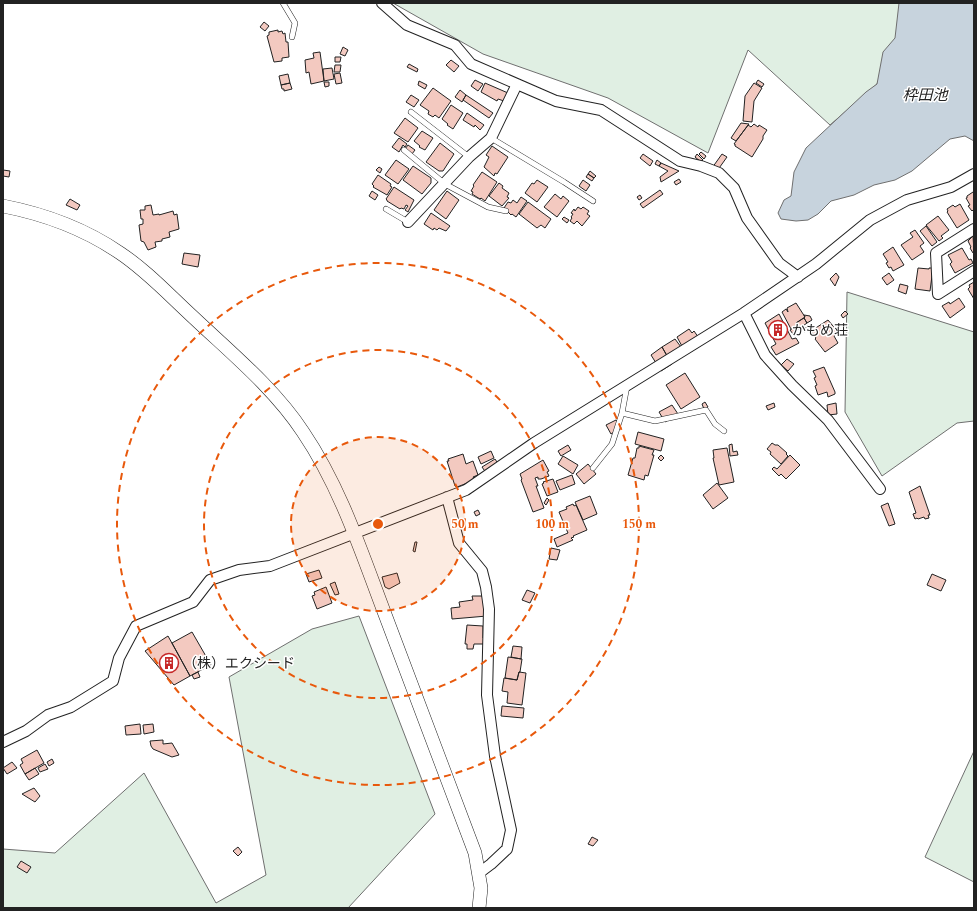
<svg xmlns="http://www.w3.org/2000/svg" width="977" height="911" font-family="Spectral,'Noto Sans JP',serif">
<rect width="100%" height="100%" fill="#fff"/>
<!-- green -->
<path fill="#e0efe3" stroke="#6f6f6f" d="M393 3H911L877 84 830 125 748 50 708 153 608 98 483 54Z
M847 292 974 332V421L957 423 882 476 845 412Z
M359 616 435 814 348 908H3V849L55 853 144 773 216 903 266 875 229 677 312 629Z
M974 751V882L925 857Z"/>
<!-- water -->
<path fill="#c7d3dd" stroke="#6f6f6f" d="M899 3H974V141L965 136 950 139 912 171 895 180 874 185 854 195 831 201 818 214 808 220 796 221 781 219 778 213 784 200 791 196 794 172 806 148 866 92 877 84 883 52 895 38Z"/>
<!-- building -->
<path fill="#f3c9c0" stroke="#222" d="M264 22 269 26 265 31 260 27Z
M278 30V32L282 31 283 34 285 33 286 42H288L289 57 282 58V61L274 62 267 36 269 35V32Z
M343 47 348 50 345 56 340 54Z
M320 52 324 81 311 84 309 72 306 73 305 60 314 58 313 53Z
M335 57H341L340 62H335Z
M451 60 459 66 454 72 446 65Z
M409 64 418 69 417 72 407 67Z
M335 65H341L340 72H334Z
M332 68 334 79 324 81 323 69Z
M340 73 342 83 336 84 334 74Z
M288 74 290 83 281 85 279 76Z
M475 80 483 84 478 91 471 86Z
M758 80 764 84 762 87 756 83Z
M419 81 427 85 425 89 418 85Z
M324 82H329V86L325 87Z
M290 83 292 89 284 91V89H282L281 85Z
M485 83 508 93 504 101 498 99 497 101 481 92Z
M754 83 762 88 754 101 752 122 743 121 745 96Z
M433 88 451 101 439 118 435 115 433 117 428 114 429 111 420 105Z
M460 90 466 95 462 102 455 97Z
M411 95 419 100 414 107 406 102Z
M466 95 493 113 489 118 463 100Z
M451 105 463 113 453 129 447 125 448 124 442 119Z
M467 113 484 125 480 130 475 125 474 127 463 120Z
M405 118 418 128 408 142 394 133Z
M741 123 749 124 736 141 731 138Z
M754 124 758 127 759 125 767 130 763 136V139L752 157 735 146V144H734L748 125 751 127Z
M422 131 433 138 425 150 419 147 420 146 414 141Z
M399 138 407 144 405 147 403 145 399 152 392 147Z
M440 143 454 154 443 171H439L426 162Z
M408 145 415 150 412 154 405 149Z
M492 146 508 157 497 174 495 173 494 176 484 167 489 157 486 155Z
M701 152 706 156 704 159 699 154Z
M643 154 653 161 650 166 640 158Z
M697 154 703 160 701 162 695 157Z
M722 154 727 157 717 171 712 168Z
M396 160 409 169 398 184 385 175Z
M657 160 661 163 659 166 655 164Z
M661 163 679 171 661 182 660 177 668 171 659 166Z
M413 166 431 178V183L422 194 403 180Z
M379 167 382 169 380 173 376 170Z
M3 170 10 171 9 177 3 176Z
M590 171 596 176 594 178 588 174Z
M482 172 497 182 485 201 481 198 480 199 472 194 473 192 471 191 474 186 473 185Z
M588 174 594 178 592 181 586 177Z
M378 175 391 184 390 186 392 187 387 195 373 187 374 186 372 184Z
M679 179 681 182 676 185 674 182Z
M537 180 548 187 537 202 525 193 532 183 534 184Z
M583 180 590 185 586 191 579 186Z
M499 183 503 186 502 188 509 193 507 197 509 198 502 206 489 196Z
M394 187 414 200 408 212 405 210 408 206 406 205 404 209 401 208 400 209 387 201V200L386 199Z
M660 190 663 194 643 208 640 204Z
M372 191 378 195 375 200 369 196Z
M447 191 459 200 446 219 434 210Z
M973 192 974 193V211L973 210 972 211 968 206 970 205 966 198H967V196Z
M555 194 561 199 563 196 569 201 557 217 544 207Z
M640 195 642 198 639 200 637 197Z
M521 197 527 201 516 217 512 214 511 215 504 208 508 202 511 203 513 200 517 203Z
M70 199 80 205 77 210 66 205Z
M528 202 551 219 545 228 541 225 537 228 519 214Z
M960 204 969 220 957 228 947 212 948 211 947 209 953 205 955 207Z
M151 205 153 215 159 214V215L173 211 174 215 177 214 179 229 169 232 170 237 162 239V241L155 242 156 247 148 250 144 242 141 241 139 225 143 224V219H141L140 210H145V206Z
M578 207 581 209 583 207 589 211 587 214 590 216 582 226 577 221 574 224 570 221 572 218 571 217 573 214 571 213 574 209 575 211Z
M431 213 450 226 446 231 439 228 437 230 434 228 433 230 424 224Z
M938 216 949 230 941 236 943 238 939 241 926 225Z
M564 217 569 220 567 223 562 219Z
M926 226 937 242 932 246 920 231Z
M915 230 924 243 920 246 924 252 912 260 901 245 913 237 910 233Z
M973 236 974 252 973 253 970 248 971 247 968 241Z
M893 247 904 265 893 271 891 267 889 268 886 263 888 262 883 254Z
M962 248 969 260 971 259 973 263 955 273 950 264 952 262 948 255Z
M184 253 200 255 198 267 182 264Z
M918 268 929 269V268H933L930 291 915 289Z
M836 273 839 277 835 286 830 279Z
M889 273 894 280 887 285 882 278Z
M974 282V299L968 289 970 287 969 285Z
M900 284 908 286 906 294 898 291Z
M959 298 965 307 950 318 942 306 949 302 950 304Z
M796 303 805 317 796 323 798 325 791 329 782 312 786 309 788 312 787 308Z
M845 311 848 314 843 318 841 315Z
M779 314 792 339 796 338 799 343 776 355 771 347 776 344 765 323Z
M804 315 810 316 812 320 807 323 804 318 805 317Z
M804 318 807 323 796 331 793 334 790 330 798 325 796 323Z
M828 320 838 332 834 336 838 343 825 352 815 339 816 338 811 331Z
M808 326 810 328 804 332 802 330Z
M689 329 692 333 694 331 703 344 692 351 689 347 683 348 677 337Z
M675 339 681 347 667 356 662 347Z
M662 347 672 364 661 371 651 355Z
M787 359 794 364 788 371 781 365Z
M824 367 835 392V394L828 397 827 392 818 395 815 386 817 385 814 378 816 377 813 371Z
M685 373 700 397 681 409 666 385Z
M705 402 708 407 704 409 702 404Z
M774 403 775 407 768 410 766 406Z
M836 403 837 414 828 415 827 405Z
M672 405 678 414 665 422 659 412Z
M616 420 621 428 611 434 606 425Z
M638 432 664 439 661 451 635 444Z
M772 443 775 445H778L787 453 786 454 788 456 781 464 770 454 771 452 767 449Z
M732 444 733 452 737 451 738 455 730 456 729 445Z
M568 445 571 450 561 456 558 451Z
M639 446 654 450 652 455H654L648 476 645 475 644 480 628 475 633 458H635L637 448H639Z
M727 448 734 482 719 485 713 458H714L713 450Z
M491 451 494 458 481 464 478 457Z
M463 454 466 464 473 461 478 475 473 477 475 480 457 487 455 486 447 461H449L448 459Z
M661 455 664 458 661 461 658 458Z
M790 455 800 465 786 479 781 474 779 476 772 469 774 467 777 469Z
M563 456 578 465 573 474 558 464Z
M495 459 499 465 489 477 482 467Z
M543 460 549 471 547 472 549 476 541 479H538V477L535 478 538 486H536L544 508 533 512 521 480 522 479 520 474Z
M588 464 596 474 584 484 576 474Z
M572 475 575 484 560 490 556 481Z
M553 479 558 492 547 496 542 484 544 483 543 482Z
M717 483 728 498 713 509 703 495Z
M920 486 930 515H928L929 518 925 519 924 517 918 519 917 518 915 519 913 514 916 513 909 492Z
M590 496 597 514 583 520 575 502Z
M547 498 549 500 546 505 544 503Z
M888 503 895 524 889 526 881 506Z
M573 504 574 506 576 505 587 530 573 536 574 537 571 538 573 540 557 547 554 539 568 533 559 512 567 509 566 507Z
M478 510 480 514 476 516 474 512Z
M415 542H417L415 552 413 551Z
M551 548 560 550 557 560 549 559Z
M319 570 322 578 309 582 306 574Z
M397 573 400 583 389 589 385 587 382 577Z
M932 574 946 580 941 591 927 585Z
M335 582 339 594 335 595 330 584Z
M326 587 332 603 317 609 312 596 315 595 314 592Z
M527 590 535 593 530 603 522 600Z
M472 596H485L487 616 452 619 451 608 460 607 459 602 473 600Z
M467 625 483 626V638H485V644H474L473 649H467V644H465Z
M192 632 211 665 209 666 210 667 206 669 205 668 190 676 172 643Z
M168 636 190 676 174 685 145 651Z
M513 646 522 647 521 659 511 657Z
M508 657 522 659 520 672H519L517 680 505 678Z
M198 672 200 677 194 679 192 675Z
M519 672 526 673 522 705 507 703 508 692 502 691 504 678 517 680Z
M502 706 524 708 523 718 501 716Z
M140 724 141 734 126 735 125 726Z
M153 724 154 732 144 734 143 725Z
M163 740V744L172 743 179 755 172 757 153 749 151 746 150 741Z
M37 750 44 763 25 774 20 765 23 763 21 759Z
M52 759 54 763 49 766 47 762Z
M12 762 17 768 7 774 3 768Z
M45 764 48 769 40 772 38 768Z
M35 768 39 774 29 780 25 774Z
M34 788 40 796 35 802 22 794Z
M592 837 598 840 593 846 588 844Z
M238 847 242 852 238 856 233 851Z
M21 861 31 867 27 873 17 867Z"/>
<g fill="none" stroke-linecap="round" stroke-linejoin="round">
<defs>
<path id="service" d="M283 3 295 23 292 37
M411 112 469 157
M491 138 564 182 593 201
M404 150 445 184 488 207 506 211
M386 209 408 222
M622 413 655 421 706 410 715 424 724 431
M593 468 612 444 622 413 627 386"/>
<path id="minor" d="M382 3 407 25 455 45 471 64 556 101 601 110 680 161 701 166 719 173 734 188 747 218 779 263 798 277
M408 222 469 157 491 138 517 84
M974 229 936 253 938 294 974 271
M744 313 765 355 792 385 828 420 880 489
M447 497 459 543 482 571 486 587 489 609 487 695 495 756 511 830 507 849 491 864 479 873
M3 742 26 731 48 715 71 707 113 681 119 658 136 626 193 602 210 580 239 570 270 566 466 490 534 443 744 313 816 264 870 220 907 200 951 187 974 174"/>
<path id="tertiary" d="M3 206C44 214 85 229 120 253 147 271 169 295 193 317 231 353 274 388 303 432 341 488 362 554 386 617 416 695 445 774 475 853L481 888 479 908"/>
</defs>
<!-- service casing -->
<use href="#service" stroke="#222" stroke-width="6"/>
<!-- minor casing -->
<use href="#minor" stroke="#222" stroke-width="12"/>
<!-- tertiary casing -->
<use href="#tertiary" stroke="#222" stroke-width="14"/>
<!-- service -->
<use href="#service" stroke="#fff" stroke-width="5"/>
<!-- minor -->
<use href="#minor" stroke="#fff" stroke-width="10"/>
<!-- tertiary -->
<use href="#tertiary" stroke="#fff" stroke-width="13"/>
</g>
<!-- distance rings -->
<circle cx="378" cy="524" r="87" fill="#e8590c" fill-opacity=".12"/>
<g fill="none" stroke="#e8590c" stroke-width="2" stroke-dasharray="7 5">
<circle cx="378" cy="524" r="87"/>
<circle cx="378" cy="524" r="174"/>
<circle cx="378" cy="524" r="261"/>
</g>
<!-- icons -->
<defs>
<symbol id="building-ring" viewBox="-11 -11 22 22"><circle r="9.5" fill="#fff" stroke="#c62828" stroke-width="1.5"/><path d="M-4-6H4V6H1V3H-1V6H-4ZM-2.5-4.3h1.7v1.8h-1.7ZM.8-4.3h1.7v1.8H.8ZM-2.5-1h1.7V.8h-1.7ZM.8-1h1.7V.8H.8Z" fill="#c62828"/></symbol>
</defs>
<g fill-rule="evenodd">
<use href="#building-ring" x="767" y="319" width="22" height="22"/>
<use href="#building-ring" x="158" y="652" width="22" height="22"/>
</g>
<g text-anchor="middle" stroke-width="3" stroke-linejoin="round" paint-order="stroke">
<!-- poi labels -->
<g font-size="14" fill="#222" stroke="#fff" text-anchor="start">
<text x="792" y="335">かもめ荘</text>
<text x="183" y="668">（株）エクシード</text>
</g>
<!-- water labels -->
<g font-size="15" font-style="italic" fill="#222" stroke="#fff">
<text x="925" y="100">枠田池</text>
</g>
</g>
<circle cx="378" cy="524" r="6" fill="#e8590c" stroke="#fff" stroke-width="2"/>
<g font-size="12" text-anchor="middle" font-weight="bold" fill="#e8590c" stroke="#fff" stroke-width="3" stroke-linejoin="round" paint-order="stroke">
<text x="465" y="528">50 m</text>
<text x="552" y="528">100 m</text>
<text x="639" y="528">150 m</text>
</g>
<!-- border -->
<rect width="977" height="911" fill="none" stroke="#222222" stroke-width="8"/>
</svg>
